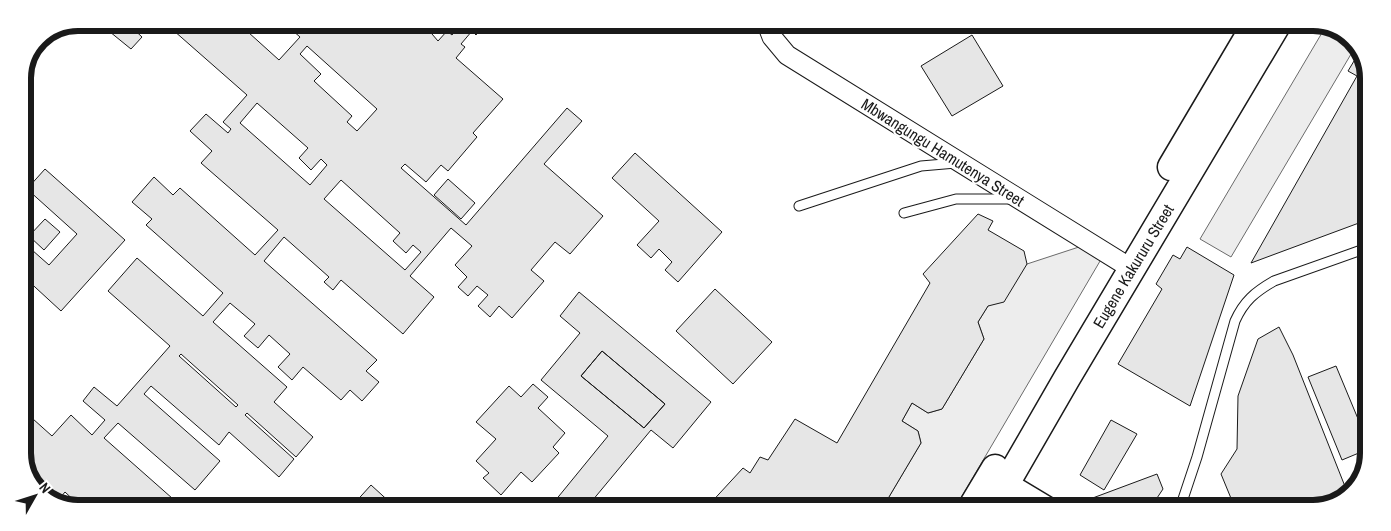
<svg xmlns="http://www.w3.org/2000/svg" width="1391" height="531" font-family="'Archivo Narrow',sans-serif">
<rect width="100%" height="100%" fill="#fff"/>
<!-- parking -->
<path fill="#ededed" stroke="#6a6a6a" d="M1326 26H1331L1357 44 1231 257 1200 239Z
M1085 245 1103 256 955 508 883 507 921 443 918 431 902 421 912 403 928 413 942 409 984 339 978 322 988 306 1027 264Z"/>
<!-- building -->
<path fill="#e6e6e6" stroke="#1a1a1a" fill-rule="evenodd" d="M99 23H127L142 37 131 49Z
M165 23H238L279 60 300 37 284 23H441L432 34 438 41 447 31 452 35 462 23H486L476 35 472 31 461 44 465 47 456 58 503 99 473 133 477 137 448 171 441 165 426 182 405 164 401 168 466 225 567 108 582 121 544 164 603 216 570 254 555 242 531 270 544 281 512 318 499 306 490 317 478 306 488 295 477 286 468 296 458 287 467 277 455 265 472 246 451 228 410 276 434 297 403 334 341 280 333 290 324 282 329 277 284 237 264 261 377 360 366 371 379 382 362 401 350 390 341 400 303 367 292 380 278 367 290 354 269 335 258 348 244 336 255 324 230 303 213 322 287 387 274 402 313 437 296 457 247 413 245 415 294 459 279 477 229 432 219 445 151 386 144 394 220 461 195 490 118 423 104 438 181 506H80L65 492 56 503 43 493 49 487 27 468 23 457V410L52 436 71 415 92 435 105 420 83 401 94 387 117 406 170 346 108 291 137 258 203 316 223 293 146 225 152 219 132 202 154 177 173 195 180 188 255 255 278 230 201 163 212 151 190 131 206 114 228 133 231 129 223 122 247 95ZM307 46 377 109 357 131 347 122 352 116 314 81 321 74 300 54ZM257 103 308 148 299 158 311 170 321 159 327 165 310 185 240 123ZM341 180 400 233 393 241 406 253 413 245 421 252 405 270 324 199ZM181 354 238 405 236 407 179 356Z
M972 35 1003 86 952 116 921 66Z
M1360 51 1368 74 1367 220 1251 263 1357 76 1348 71Z
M29 61 34 66 23 79V75Z
M635 153 722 232 678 282 665 270 672 262 659 249 651 258 637 245 659 221 612 178Z
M45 169 125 240 61 311 23 276V242L49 265 77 234 27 189Z
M448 179 475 203 461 219 434 195Z
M978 214 993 221 988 230 1024 251 1027 264 1004 302 988 306 978 322 984 339 942 409 928 413 912 403 902 421 918 431 921 443 883 507H707L743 468 750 473 760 457 768 460 795 419 837 443 930 283 923 274Z
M45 219 60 232 44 250 29 236Z
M1187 247 1234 275 1190 406 1118 364 1162 289 1156 284 1173 255 1180 259Z
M715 289 772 342 733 384 676 331Z
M579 292 711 402 673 448 651 430 587 507H550L608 436 541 380 580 333 560 316ZM602 351 665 404 644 428 581 376Z
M1279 327 1293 355 1348 494 1344 499 1313 508H1235L1221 474 1237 449 1238 396 1258 339Z
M602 351 665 404 644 428 581 376Z
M1336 366 1366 438V450L1342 460 1308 377Z
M533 384 548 397 538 408 565 433 553 447 559 453 532 482 521 472 501 495 483 478 489 473 476 461 496 439 476 422 509 386 521 397Z
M1111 420 1137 434 1104 490 1080 475Z
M1157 474 1163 489 1151 507 1148 508H1092L1090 499Z
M371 485 394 506H352Z"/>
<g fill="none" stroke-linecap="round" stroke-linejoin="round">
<defs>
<path id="service" d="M799 206 921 166 956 163
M904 213 956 199H1012
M1180 508 1197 457 1235 321C1244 301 1255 292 1274 281L1367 248"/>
<path id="minor" d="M767 24 772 37 787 55 1132 269"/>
<path id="tertiary" d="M992 475 1047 508"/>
<path id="secondary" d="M1171 167 1255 25
M971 508 995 468
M992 508 1067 378 1277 25"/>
</defs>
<!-- service casing -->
<use href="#service" stroke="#1a1a1a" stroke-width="11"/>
<!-- minor casing -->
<use href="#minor" stroke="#1a1a1a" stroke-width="21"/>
<!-- tertiary casing -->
<use href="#tertiary" stroke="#1a1a1a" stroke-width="25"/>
<!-- secondary casing -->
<use href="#secondary" stroke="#1a1a1a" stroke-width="29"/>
<!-- service -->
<use href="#service" stroke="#fff" stroke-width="9"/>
<!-- minor -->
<use href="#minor" stroke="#fff" stroke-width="19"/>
<!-- tertiary -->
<use href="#tertiary" stroke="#fff" stroke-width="22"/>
<!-- secondary -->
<use href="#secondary" stroke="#fff" stroke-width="26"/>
</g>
<g text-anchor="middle" stroke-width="4" stroke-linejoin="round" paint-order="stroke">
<!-- street labels -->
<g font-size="16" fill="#1a1a1a" stroke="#fff">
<text transform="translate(943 152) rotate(32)" y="6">Mbwangungu Hamutenya Street</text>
<text transform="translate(1133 266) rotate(-59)" y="6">Eugene Kakururu Street</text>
</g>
</g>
<!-- crop -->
<path d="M0 0H1391V531H0ZM78 31H1313A47 47 0 0 1 1360 78V453A47 47 0 0 1 1313 500H78A47 47 0 0 1 31 453V78A47 47 0 0 1 78 31Z" fill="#fff" fill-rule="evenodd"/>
<path fill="none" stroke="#1a1a1a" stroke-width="6" d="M78 31H1313A47 47 0 0 1 1360 78V453A47 47 0 0 1 1313 500H78A47 47 0 0 1 31 453V78A47 47 0 0 1 78 31Z"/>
<!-- north arrow -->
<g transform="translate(35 496) rotate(51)" stroke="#ffffff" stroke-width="4" paint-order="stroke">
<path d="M0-4L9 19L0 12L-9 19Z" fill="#1a1a1a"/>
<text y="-8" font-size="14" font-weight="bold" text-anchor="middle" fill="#1a1a1a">N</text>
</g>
</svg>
